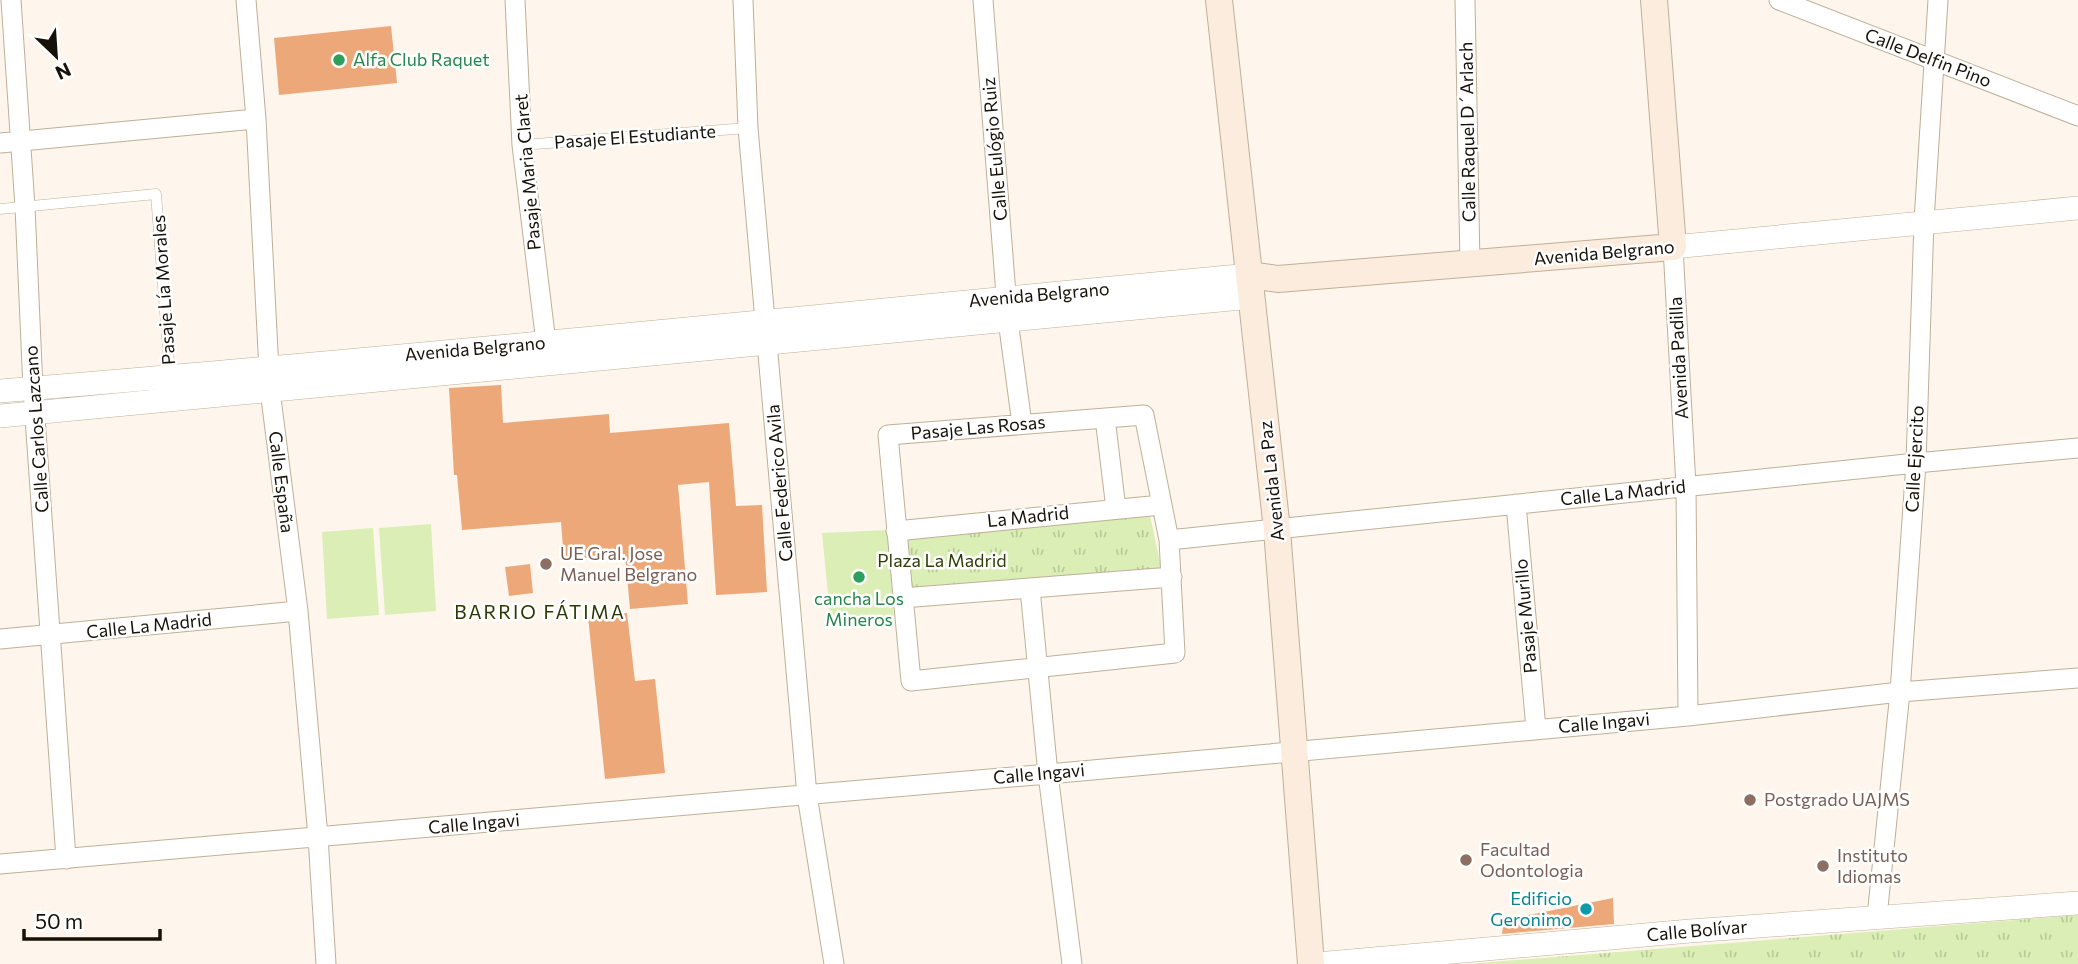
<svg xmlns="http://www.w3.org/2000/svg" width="2078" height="964" font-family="Commissioner,sans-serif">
<defs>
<pattern id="grass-tufts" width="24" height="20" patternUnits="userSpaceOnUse" patternTransform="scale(1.75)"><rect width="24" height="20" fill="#daeeb5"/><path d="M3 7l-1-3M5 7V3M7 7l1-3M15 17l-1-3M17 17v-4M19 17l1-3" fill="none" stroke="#bacb9a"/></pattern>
</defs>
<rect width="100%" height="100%" fill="#fef6ec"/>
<!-- grass -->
<path fill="url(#grass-tufts)" d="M1150 515 1161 568 905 594 899 534Z
M2078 915V964H1467Z"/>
<!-- pitch -->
<path fill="#daeeb5" d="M431 524 436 611 385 615 379 528Z
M373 528 379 615 327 619 322 532Z
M888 530 894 621 831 625 822 533Z"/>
<!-- building -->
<path fill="#eda879" d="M391 26 397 83 279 95 274 38Z
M501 385 503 423 609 414 610 433 729 423 736 506 762 505 767 592 716 595 709 482 678 485 688 604 630 609 625 554 564 560 561 522 462 530 457 475H454L449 388Z
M530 564 533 593 509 596 505 567Z
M627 613 635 681 655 679 665 773 605 779 588 617Z
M1613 898 1614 924 1502 934 1504 920Z"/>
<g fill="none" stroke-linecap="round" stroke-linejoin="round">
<defs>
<path id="service" d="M522 145 748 128
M0 209 156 194 170 376"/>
<path id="minor" d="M11 0 25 207 33 389 66 859
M246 0 256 119 270 390 298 611 318 837 326 964
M515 0 522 145 546 343
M743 0 748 128 807 795 834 964
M983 0 1008 320 1022 424
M1465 0 1470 264
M1779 0 2078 116
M0 143 256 119
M1673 247 1686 486 1688 716
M1144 415 1169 540 1175 653 911 681 888 435Z
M1105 418 1116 509
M1516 504 1536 729
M896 531 1161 505
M1169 540 1916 463 2078 448
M1030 589 1048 774 1072 964
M902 598 1172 577
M0 639 298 611
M0 864 1048 774 1688 716 1900 692 2078 678
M1877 917 1900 692 1916 463 1924 221 1938 0"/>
<path id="tertiary" d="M1673 247 2078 208
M0 391C417 357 833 314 1250 275
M0 416 1252 297
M1317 964 1690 931 2078 903"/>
<path id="secondary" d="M1219 0 1277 530 1311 964
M1250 275 1278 279 1673 247 1654 0"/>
</defs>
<!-- service casing -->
<use href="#service" stroke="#bfaf97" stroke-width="11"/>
<!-- minor casing -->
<use href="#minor" stroke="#bfaf97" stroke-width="21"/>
<!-- tertiary casing -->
<use href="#tertiary" stroke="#bfaf97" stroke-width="24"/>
<!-- secondary casing -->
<use href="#secondary" stroke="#bfaf97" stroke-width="28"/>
<!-- service -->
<use href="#service" stroke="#fff" stroke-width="10"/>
<!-- minor -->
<use href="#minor" stroke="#fff" stroke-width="19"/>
<!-- tertiary -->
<use href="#tertiary" stroke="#fff" stroke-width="23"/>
<!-- secondary -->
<use href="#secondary" stroke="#fcecde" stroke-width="26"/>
</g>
<!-- markers -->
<g fill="#2e9e5b" stroke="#fff" stroke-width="2.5">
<circle cx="339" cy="60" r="7"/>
<circle cx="859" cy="577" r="7"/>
</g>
<g fill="#8d6e63" stroke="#fff" stroke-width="2.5">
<circle cx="546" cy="564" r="7"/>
<circle cx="1750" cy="800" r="7"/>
<circle cx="1466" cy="860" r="7"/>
<circle cx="1823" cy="866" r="7"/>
</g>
<circle fill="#0f9aa8" stroke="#fff" stroke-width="2.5" cx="1586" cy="909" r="7"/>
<g text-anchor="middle" stroke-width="5" stroke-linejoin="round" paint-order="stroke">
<!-- street labels -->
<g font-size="18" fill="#171209" stroke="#fff">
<text transform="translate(1928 58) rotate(21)" y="6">Calle Delfin Pino</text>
<text transform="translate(1468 132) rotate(-91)" y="6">Calle Raquel D´Arlach</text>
<text transform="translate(635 137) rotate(-4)" y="6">Pasaje El Estudiante</text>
<text transform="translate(995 149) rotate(-95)" y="6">Calle Eulógio Ruiz</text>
<text transform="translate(528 172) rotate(-95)" y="6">Pasaje Maria Claret</text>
<text transform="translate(1604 253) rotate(-5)" y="6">Avenida Belgrano</text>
<text transform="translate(164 290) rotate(-94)" y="6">Pasaje Lía Morales</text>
<text transform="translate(1039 295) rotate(-5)" y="6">Avenida Belgrano</text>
<text transform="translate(475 349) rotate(-5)" y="6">Avenida Belgrano</text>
<text transform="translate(1679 358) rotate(-93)" y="6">Avenida Padilla</text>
<text transform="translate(978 428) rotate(-5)" y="6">Pasaje Las Rosas</text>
<text transform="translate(37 429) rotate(-94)" y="6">Calle Carlos Lazcano</text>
<text transform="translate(1915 459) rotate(-87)" y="6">Calle Ejercito</text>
<text transform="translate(1272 481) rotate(-96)" y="6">Avenida La Paz</text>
<text transform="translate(281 482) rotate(83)" y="6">Calle España</text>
<text transform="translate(780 483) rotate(-95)" y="6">Calle Federico Avila</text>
<text transform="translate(1623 493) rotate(-6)" y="6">Calle La Madrid</text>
<text transform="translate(1028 517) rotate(-6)" y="6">La Madrid</text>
<text transform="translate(1526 616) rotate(-95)" y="6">Pasaje Murillo</text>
<text transform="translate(149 626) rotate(-6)" y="6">Calle La Madrid</text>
<text transform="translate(1604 723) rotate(-5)" y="6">Calle Ingavi</text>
<text transform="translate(1039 774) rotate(-5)" y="6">Calle Ingavi</text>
<text transform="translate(474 824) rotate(-5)" y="6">Calle Ingavi</text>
<text transform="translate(1697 931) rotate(-5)" y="6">Calle Bolívar</text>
</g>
<!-- leisure labels -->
<g font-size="18" fill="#27864d" stroke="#fff" text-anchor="start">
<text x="353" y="66">Alfa Club Raquet</text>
<text x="859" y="605" text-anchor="middle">cancha Los<tspan x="859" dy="21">Mineros</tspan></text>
</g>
<!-- education labels -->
<g font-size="18" fill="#785e54" stroke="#fff" text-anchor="start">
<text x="560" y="560">UE Gral. Jose<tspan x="560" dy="21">Manuel Belgrano</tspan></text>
<text x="1764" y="806">Postgrado UAJMS</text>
<text x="1480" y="856">Facultad<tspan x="1480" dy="21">Odontologia</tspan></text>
<text x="1837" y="862">Instituto<tspan x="1837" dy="21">Idiomas</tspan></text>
</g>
<!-- park labels -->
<g font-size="18" fill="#2f3e06" stroke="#fff">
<text x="942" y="567">Plaza La Madrid</text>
</g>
<!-- culture labels -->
<g font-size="18" fill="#0d838f" stroke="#fff" text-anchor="end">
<text x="1572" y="905">Edificio<tspan x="1572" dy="21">Geronimo</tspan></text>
</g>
<!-- neighbourhood labels -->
<g font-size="19" letter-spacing="2" fill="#2b3800" stroke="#fff">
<text x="540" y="619">BARRIO FÁTIMA</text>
</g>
</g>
<!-- north arrow -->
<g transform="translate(56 56) rotate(155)" stroke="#ffffff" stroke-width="5" paint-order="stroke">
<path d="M0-5L12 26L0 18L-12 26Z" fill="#171209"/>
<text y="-10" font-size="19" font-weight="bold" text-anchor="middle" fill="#171209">N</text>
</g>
<!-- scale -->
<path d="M24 929v10h136v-10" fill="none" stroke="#171209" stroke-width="3.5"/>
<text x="35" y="929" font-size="21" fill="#171209" stroke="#ffffff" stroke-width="5" paint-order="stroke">50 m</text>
</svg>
